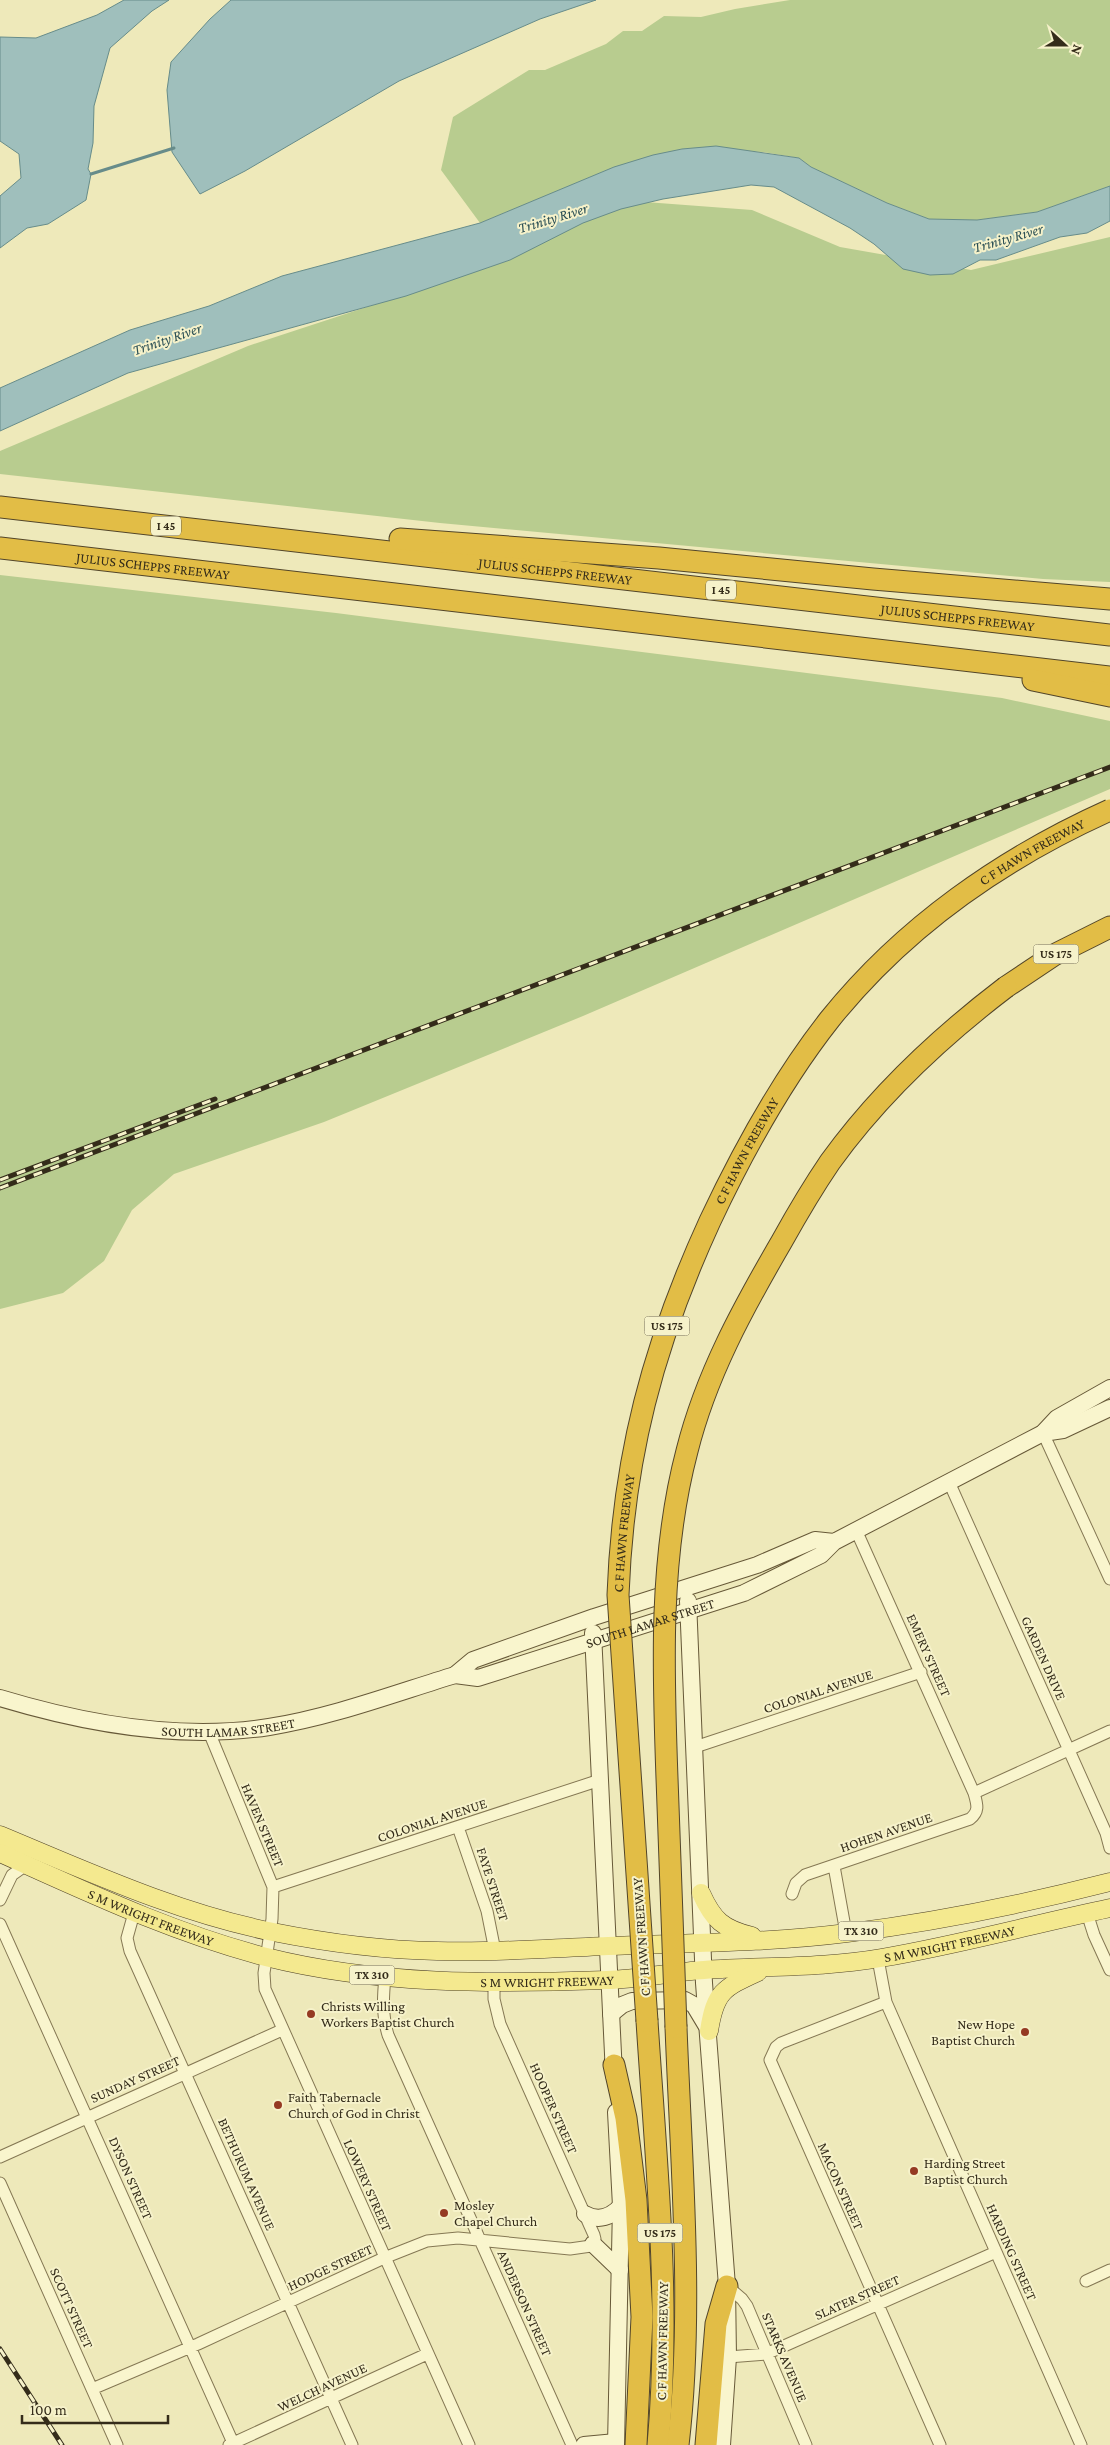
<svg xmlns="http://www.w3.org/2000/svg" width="1110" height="2445" font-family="'Crimson Pro',serif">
<rect width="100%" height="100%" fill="#eee9ba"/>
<!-- green -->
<path fill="#b8cc8f" d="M790 0H1110V186L1037 212 977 220 952 221 929 219 887 203 811 167 799 158 763 152 682 149 615 167 480 223 441 170 453 117 529 70H545L606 44 623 31H642L664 16 701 17 735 9Z
M632 201 752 210 840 247 971 270 1110 237V582L1043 579 440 523 0 474V451L248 346 510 260 554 218Z
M0 575 336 613 1002 698 1110 721V789L583 1016 324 1122 174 1174 132 1210 104 1261 63 1293 0 1309Z"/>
<!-- water -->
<path fill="#9fbfbc" stroke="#678c8a" d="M124 0H169L152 11 110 48 94 106 93 143 88 169 91 174 86 200 48 224 27 228 0 248V196L21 178 19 154 0 141V37L36 38 97 15Z
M231 0H596L540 19 399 81 245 171 200 194 172 152 167 90 171 62 210 19Z
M716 146 799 158 811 167 887 203 929 219 977 220 1037 212 1110 186V221L1087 233 1060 237 996 260H980L953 274 930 275 903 269 874 244 850 228 774 187 751 185 663 199 621 209 583 223 510 260 406 296 128 373 0 431V388L130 330 209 306 282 276 480 223 614 167 653 155 682 149Z"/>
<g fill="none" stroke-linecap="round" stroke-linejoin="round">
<!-- stream -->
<path stroke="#678c8a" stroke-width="3" d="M91 174 174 148"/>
<defs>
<path id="minor" d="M1043 1433 1110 1579
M949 1482 1106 1833 1110 1848
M209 1732 273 1887 272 1919 264 1973 265 1989 469 2445
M695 1747 921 1672
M974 1793 1110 1731
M458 1827 487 1911 495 1951
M834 1866 846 1933
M273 1887 600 1780
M792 1894 796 1883 805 1875 970 1819C980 1811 977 1804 974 1793L856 1530
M0 1900 12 1875 26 1865
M134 1913 127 1938 130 1951 352 2445
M1087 1913 1094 1935 1110 1970
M0 1924 234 2445
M878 1959 886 2002 1081 2445
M385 1977C383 1997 382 2015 388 2035L572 2445
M886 2002 781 2043 776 2047 770 2060 940 2445
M0 2157 282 2030
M0 2183 117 2445
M1086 2281 1110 2270
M727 2286 742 2299 747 2306 806 2445
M728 2357 766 2354 996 2252
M92 2389 198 2344 384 2258 427 2241 458 2238 570 2249 591 2246 595 2239 594 2235 500 2024 494 1999V1981
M229 2445 427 2354"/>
<g id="secondary">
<path d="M1043 1433 1063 1430 1110 1408"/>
<path id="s1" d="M834 1542 815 1540 757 1565 594 1617 473 1660 455 1675 478 1678 744 1593 821 1555 834 1542 1043 1433 1057 1418 1110 1388"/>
<path d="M688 1601 704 1983 727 2286 728 2357 722 2445"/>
<path d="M593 1633 614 2075"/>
<path id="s2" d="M0 1698C86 1724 179 1741 269 1727 332 1717 393 1694 455 1675"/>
<path d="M611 2014 622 2005 632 2001 685 2000 694 2005 706 2025"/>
<path d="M585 2214C599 2222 611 2217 621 2206"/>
<path d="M593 2244 620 2270"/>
<path d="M584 2445 616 2442"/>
<path d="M616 2445 621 2206 616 2112"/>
</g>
<g id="primary">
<path d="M0 1835C89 1872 178 1913 273 1932 328 1943 382 1950 437 1951 494 1953 551 1948 608 1946 688 1943 768 1943 847 1933 935 1922 1024 1904 1110 1882"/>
<path id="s3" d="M0 1853C87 1892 173 1933 266 1957 377 1985 494 1984 607 1980 640 1979 672 1972 704 1970 763 1966 823 1968 881 1958 958 1945 1034 1924 1110 1908"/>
<path d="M701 1893C713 1920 723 1929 752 1936"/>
<path d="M709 2031C715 1992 723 1988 758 1972"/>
</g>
<g id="motorway">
<path id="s4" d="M0 507 1110 635"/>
<path d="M400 539 659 558 873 579 1110 599"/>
<path id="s5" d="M0 548 1110 677"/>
<path d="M1033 680 1110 696"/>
<path d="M1006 987 1054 955 1110 927"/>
<path d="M647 2021C656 2162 671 2303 658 2445"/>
<path d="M676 2027C681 2162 694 2311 678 2445"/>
<path d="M614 2065 626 2118 636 2200 642 2317 636 2445"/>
<path d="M706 2445 716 2324 727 2286"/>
</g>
</defs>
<!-- minor casing -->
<use href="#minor" stroke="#857854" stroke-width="13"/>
<!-- secondary casing -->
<use href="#secondary" stroke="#675938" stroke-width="18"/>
<!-- primary casing -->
<use href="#primary" stroke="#524529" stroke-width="19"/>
<!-- motorway casing -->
<use href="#motorway" stroke="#524529" stroke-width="23"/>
<!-- minor -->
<use href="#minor" stroke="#f9f5cd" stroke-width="11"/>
<!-- secondary -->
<use href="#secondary" stroke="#f9f5cd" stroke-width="16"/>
<!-- primary -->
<use href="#primary" stroke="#f4e98f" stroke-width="18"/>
<!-- motorway -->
<use href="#motorway" stroke="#e2bd46" stroke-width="21"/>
<defs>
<path id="rail" d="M0 1180 215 1099
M0 1188 1110 767
M0 2349 62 2445"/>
</defs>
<!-- rail casing -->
<use href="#rail" stroke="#342c1a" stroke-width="5"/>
<!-- rail -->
<use href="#rail" stroke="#f6f2ca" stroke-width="3" stroke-dasharray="9" stroke-linecap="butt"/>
<defs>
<g id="motorway-bridge">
<path id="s6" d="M647 2021 618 1595C623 1458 653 1345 710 1221 743 1151 781 1081 830 1019 904 927 1003 858 1110 810"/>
<path d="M676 2027C673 1944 670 1861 667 1778 663 1669 659 1557 687 1451 706 1375 743 1308 782 1241 797 1214 813 1187 830 1162 879 1094 939 1038 1006 987"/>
</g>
</defs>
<!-- motorway-bridge casing -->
<use href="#motorway-bridge" stroke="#524529" stroke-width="23" stroke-linecap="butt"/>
<!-- motorway-bridge -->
<use href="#motorway-bridge" stroke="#e2bd46" stroke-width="21"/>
</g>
<!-- markers -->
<g fill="#953a23" stroke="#f6f2ca" stroke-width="2">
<circle cx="311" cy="2014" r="5"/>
<circle cx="1025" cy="2032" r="5"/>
<circle cx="278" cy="2105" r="5"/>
<circle cx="914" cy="2171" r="5"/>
<circle cx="444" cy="2213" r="5"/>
</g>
<g text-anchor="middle" stroke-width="4" stroke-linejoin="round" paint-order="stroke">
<!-- shield labels -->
<g fill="#f6f2ca" stroke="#6e674f" stroke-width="1">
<rect x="151" y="516.5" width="30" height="19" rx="4"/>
<rect x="706" y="580.5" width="30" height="19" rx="4"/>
<rect x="1033.5" y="944.5" width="45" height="19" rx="4"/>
<rect x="644.5" y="1316.5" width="45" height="19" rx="4"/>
<rect x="838.5" y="1921.5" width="45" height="19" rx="4"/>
<rect x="349.5" y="1965.5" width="45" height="19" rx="4"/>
<rect x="637.5" y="2223.5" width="45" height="19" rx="4"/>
</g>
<g font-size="12" font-weight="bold" fill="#342c1a">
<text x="166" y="530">I 45</text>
<text x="721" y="594">I 45</text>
<text x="1056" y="958">US 175</text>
<text x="667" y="1330">US 175</text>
<text x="861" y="1935">TX 310</text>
<text x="372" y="1979">TX 310</text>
<text x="660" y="2237">US 175</text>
</g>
<!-- street labels -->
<g font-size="14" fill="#342c1a" stroke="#f6f2ca">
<text dy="5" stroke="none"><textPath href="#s5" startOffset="154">JULIUS SCHEPPS FREEWAY</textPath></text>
<text dy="5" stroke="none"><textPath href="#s4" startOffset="559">JULIUS SCHEPPS FREEWAY</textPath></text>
<text dy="5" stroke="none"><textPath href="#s4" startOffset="964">JULIUS SCHEPPS FREEWAY</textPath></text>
<text dy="5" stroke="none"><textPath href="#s6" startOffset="1314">C F HAWN FREEWAY</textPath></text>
<text dy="5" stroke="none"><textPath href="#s6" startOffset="894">C F HAWN FREEWAY</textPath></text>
<text dy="5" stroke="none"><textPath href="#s6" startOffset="489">C F HAWN FREEWAY</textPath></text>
<text dy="5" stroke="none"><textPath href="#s1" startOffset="609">SOUTH LAMAR STREET</textPath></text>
<text transform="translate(929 1655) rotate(66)" y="5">EMERY STREET</text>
<text transform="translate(1044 1658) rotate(66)" y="5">GARDEN DRIVE</text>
<text transform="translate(818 1691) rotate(-18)" y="5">COLONIAL AVENUE</text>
<text dy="5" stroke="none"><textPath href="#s2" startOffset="232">SOUTH LAMAR STREET</textPath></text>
<text transform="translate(432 1820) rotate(-18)" y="5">COLONIAL AVENUE</text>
<text transform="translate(263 1825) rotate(67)" y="5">HAVEN STREET</text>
<text transform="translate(886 1832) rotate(-19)" y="5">HOHEN AVENUE</text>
<text transform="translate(493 1884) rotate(72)" y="5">FAYE STREET</text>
<text dy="5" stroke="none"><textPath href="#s3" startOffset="164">S M WRIGHT FREEWAY</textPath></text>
<text transform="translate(641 1937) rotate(-94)" y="5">C F HAWN FREEWAY</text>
<text dy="5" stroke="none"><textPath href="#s3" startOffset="974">S M WRIGHT FREEWAY</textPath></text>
<text dy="5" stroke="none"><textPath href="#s3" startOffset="569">S M WRIGHT FREEWAY</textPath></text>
<text transform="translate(135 2079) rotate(-24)" y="5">SUNDAY STREET</text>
<text transform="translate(554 2108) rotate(66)" y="5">HOOPER STREET</text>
<text transform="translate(247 2174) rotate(66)" y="5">BETHURUM AVENUE</text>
<text transform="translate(131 2178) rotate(66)" y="5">DYSON STREET</text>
<text transform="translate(368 2185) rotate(66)" y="5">LOWERY STREET</text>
<text transform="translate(841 2186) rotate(66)" y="5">MACON STREET</text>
<text transform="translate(1012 2252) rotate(66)" y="5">HARDING STREET</text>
<text transform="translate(330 2267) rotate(-25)" y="5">HODGE STREET</text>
<text transform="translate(857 2297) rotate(-24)" y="5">SLATER STREET</text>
<text transform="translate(525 2303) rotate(66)" y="5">ANDERSON STREET</text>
<text transform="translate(72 2308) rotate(66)" y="5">SCOTT STREET</text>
<text transform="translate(662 2341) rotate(-89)" y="5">C F HAWN FREEWAY</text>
<text transform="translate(785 2357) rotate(67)" y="5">STARKS AVENUE</text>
<text transform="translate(322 2387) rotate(-25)" y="5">WELCH AVENUE</text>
</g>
<!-- poi labels -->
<g font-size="14" fill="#342c1a" stroke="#f6f2ca" text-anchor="start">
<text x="321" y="2011">Christs Willing<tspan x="321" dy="16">Workers Baptist Church</tspan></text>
<text x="1015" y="2029" text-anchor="end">New Hope<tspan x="1015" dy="16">Baptist Church</tspan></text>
<text x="288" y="2102">Faith Tabernacle<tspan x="288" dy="16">Church of God in Christ</tspan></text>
<text x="924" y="2168">Harding Street<tspan x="924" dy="16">Baptist Church</tspan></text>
<text x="454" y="2210">Mosley<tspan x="454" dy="16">Chapel Church</tspan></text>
</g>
<!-- water labels -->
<g font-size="15" font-style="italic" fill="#294e54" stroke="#f6f2ca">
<text transform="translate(553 218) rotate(-17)" y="5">Trinity River</text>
<text transform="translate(1008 238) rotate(-16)" y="5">Trinity River</text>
<text transform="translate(167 339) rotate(-19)" y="5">Trinity River</text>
</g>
</g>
<!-- north arrow -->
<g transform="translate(1065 45) rotate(111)" stroke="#f6f2ca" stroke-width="4" paint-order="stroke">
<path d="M0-4L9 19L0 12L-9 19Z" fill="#342c1a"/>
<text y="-8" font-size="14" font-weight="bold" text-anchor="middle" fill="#342c1a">N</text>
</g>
<!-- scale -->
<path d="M22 2415v8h146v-8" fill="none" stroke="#342c1a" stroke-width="2.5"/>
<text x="30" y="2415" font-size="15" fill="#342c1a" stroke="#f6f2ca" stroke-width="4" paint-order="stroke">100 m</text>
</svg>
